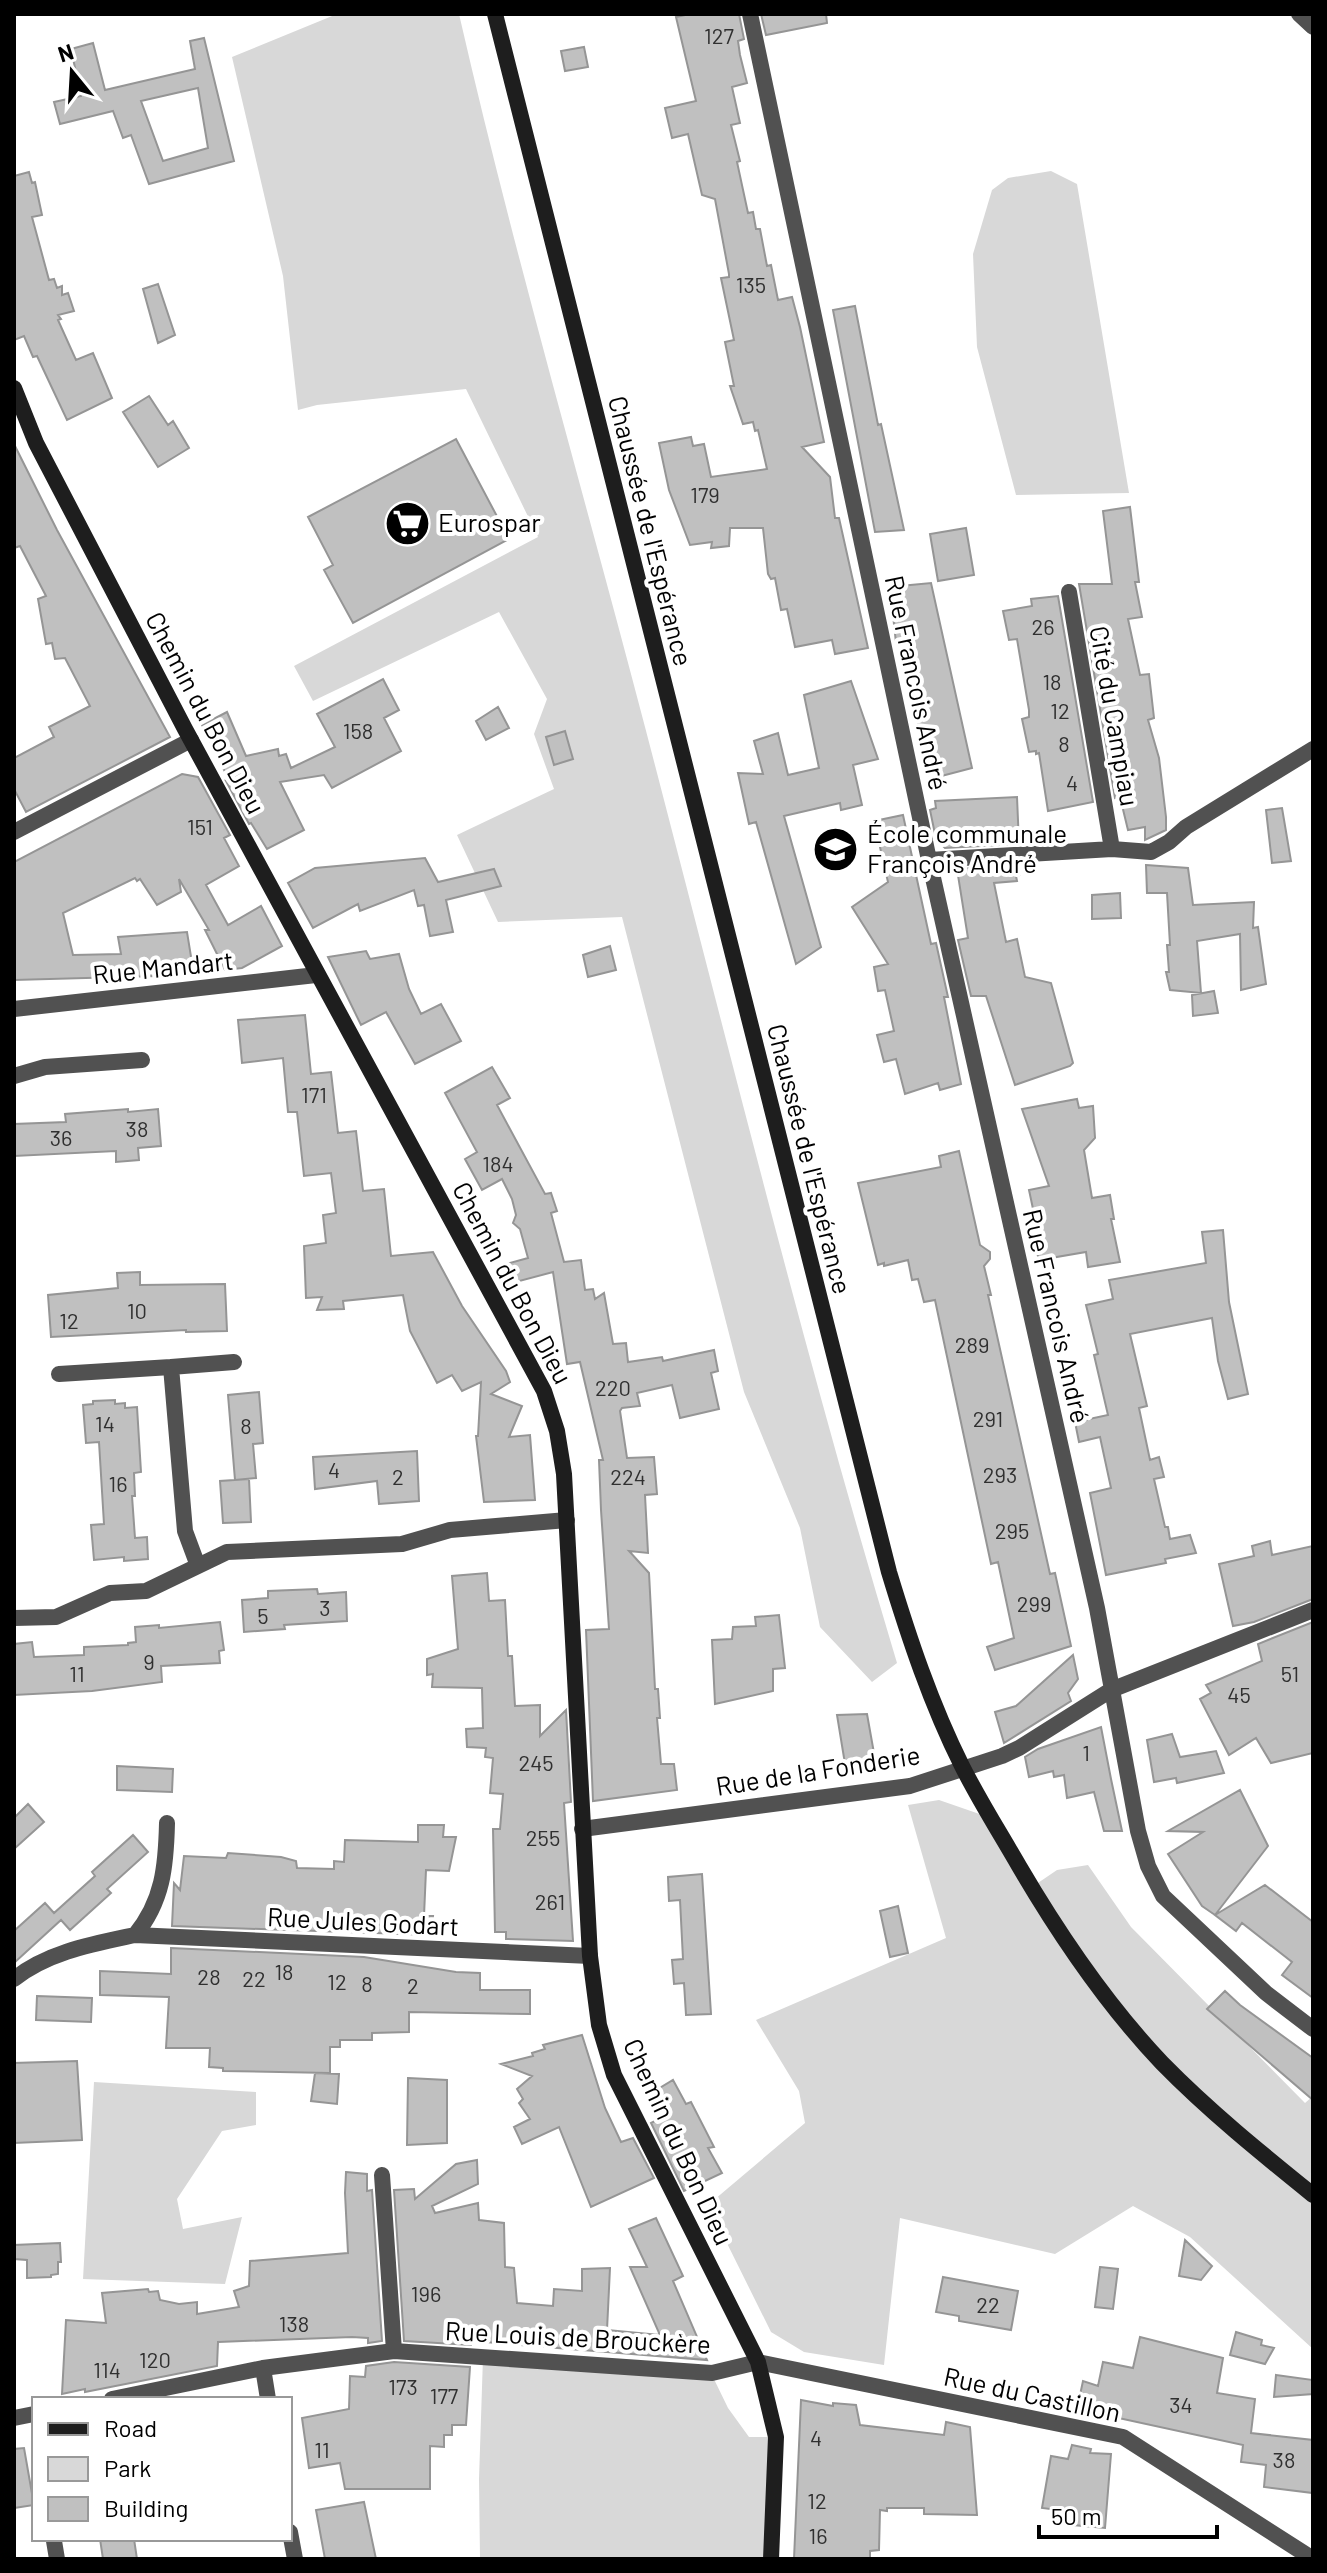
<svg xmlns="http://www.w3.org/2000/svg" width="1327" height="2573" font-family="Barlow,sans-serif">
<rect width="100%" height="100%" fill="#fff"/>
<!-- green -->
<path fill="#d8d8d8" d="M337 14H459C514 254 583 490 645 727 727 1040 804 1354 897 1663L872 1682 820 1627 800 1528 744 1392 622 917 498 922 457 835 554 789 534 734 547 699 499 612 313 701 294 666 538 537 466 389 317 405 298 410 283 276 232 57Z
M1051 171 1077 184 1129 493 1016 495 977 347 973 254 992 190 1008 178Z
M939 1800 991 1818 1032 1887 1057 1870 1088 1865 1131 1927 1305 2103 1313 2096V2349L1190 2237 1133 2206 1055 2254 900 2218 884 2365 804 2352 771 2332 708 2205 805 2123 799 2091 756 2020 946 1938 908 1805Z
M94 2082 256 2092V2125L222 2131 177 2199 183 2229 242 2217 225 2284 83 2279Z
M483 2357 711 2373 728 2408 749 2437H776L771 2559H480L479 2479Z"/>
<!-- building -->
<path fill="#c0c0c0" stroke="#959595" stroke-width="2" fill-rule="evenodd" d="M690 14H739L744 39 738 41 740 55 747 83 732 87 740 123 731 125 740 161 737 162 748 213 753 212 756 229H760L767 266 771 265 778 300 792 297 800 327 824 442 802 447 830 477 835 518H839L868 648 835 654 832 640 795 647 787 609 781 610 775 578 771 579 768 574 763 528H730L729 546 711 548 712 542 690 545 669 490 659 443 691 437 693 446 704 444 711 477 767 469 758 430 755 431 753 422 743 424 730 386H734L725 342 734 340 721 278 729 277V274L715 199 702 195 688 134 672 138 665 108 696 101 676 17Z
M761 14H826L827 23 766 35Z
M204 38 234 161 149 184 131 135 123 138 113 111 60 124 54 102 81 96 71 49 93 43 105 90 195 69 190 41ZM198 88 208 148 163 161 141 101Z
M584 47 588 67 565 71 561 51Z
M29 172 32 183 35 182 42 215 32 217 49 280 54 279 57 288 62 286V295L68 293 74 311 58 315 61 319 58 320 76 360 93 353 112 398 67 420 37 356 33 357 24 336 14 340V176Z
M158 284 175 335 158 343 143 289Z
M855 306 878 425 881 424 904 530 875 532 833 310Z
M149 396 168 425 173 421 189 448 158 467 123 412Z
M456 439 509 539 353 623 324 570 333 565 308 517Z
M14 444 57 530 170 737 26 812 14 789V758L54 737 49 727 90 706 65 658 55 659 52 643 46 644 38 599 46 596 20 546 14 548Z
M1130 507 1139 582H1135L1142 617 1128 619 1140 675 1149 674 1154 718 1148 720 1159 758 1166 817V830L1145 840V827L1128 830 1120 797 1115 798 1079 584H1112L1103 511Z
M966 528 974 575 938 581 930 534Z
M931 583 972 768 930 779 900 643H896L890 587Z
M1058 596 1093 802 1048 811 1039 753 1036 754V751L1029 752 1022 719 1029 717V710L1017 639 1009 640 1003 611 1032 606 1031 599Z
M383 679 399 710 384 718 401 751 332 788 324 775 280 782 304 830 267 849 251 823 249 824 226 781 230 782 202 725 227 712 246 756 278 749 279 756 286 754 291 768 335 747 317 714Z
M851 681 878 759 853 765 862 805 841 810 840 803 784 816 821 947 796 964 756 822 749 824 738 773 763 774 754 741 778 733 788 775 819 768 804 695Z
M498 707 509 728 486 740 476 721Z
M565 731 573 759 554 765 546 737Z
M182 774 198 777 230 835 224 838 239 866 206 885 228 925 261 906 282 946 242 968 225 970 205 930H209L179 879 181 892 157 905 140 879 137 881 135 878 63 913 73 955 121 954 118 937 187 932 194 975 14 980V862Z
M1017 797 1019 844 945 848 936 839 930 810 936 808 935 801Z
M1282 808 1291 861 1272 863 1266 810Z
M903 815 931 944 936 943 948 997H944L961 1084 940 1090 938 1083 905 1094 896 1059 884 1062 877 1035 894 1031 885 990 878 991 874 967 888 964 852 907 888 882 874 821Z
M425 858 438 882 494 869 501 886 446 900 453 932 430 936 424 905 418 906 414 890 360 911 358 904 313 928 288 883 315 868Z
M1146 865 1188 868 1193 905 1254 902 1253 928 1258 927 1266 984 1241 990 1240 934 1197 941 1201 993 1170 990 1166 972H1169L1167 945H1170L1167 893H1147Z
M1020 866V875L1016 876 1017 881 994 883 1006 942 1017 939 1025 977 1051 983 1073 1063 1070 1066 1015 1085 986 996H971L958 940 968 938 957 869Z
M1120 893 1121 918 1092 919V895Z
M610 946 616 970 588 977 583 955Z
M366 951 370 959 399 954 409 989 421 1014 441 1004 461 1041 415 1064 386 1012 361 1025 328 957Z
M1214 991 1218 1013 1193 1016 1192 995Z
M305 1015 311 1074 331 1072 338 1133 356 1131 363 1191 384 1189 391 1256 433 1252 462 1306 506 1371 510 1382 491 1394 522 1406 509 1437 530 1435 535 1500 484 1502 476 1436H478L481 1382 462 1391 452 1375 437 1383 410 1331 403 1295 343 1301 344 1309 317 1310 322 1297 306 1298 304 1246 326 1243 323 1215 336 1213 331 1173 304 1176 297 1112H288L283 1058 242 1063 238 1020Z
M492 1067 510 1098 497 1105 545 1194 551 1193 557 1211 551 1213 564 1262 581 1260 585 1290 593 1289 595 1299 604 1293 613 1344 626 1343 628 1362 662 1357 663 1361 714 1350 718 1371 711 1373 719 1409 680 1418 672 1385 637 1393 640 1406 622 1408 620 1411 627 1458 654 1457 657 1494 645 1495 648 1553 629 1551 649 1573 655 1689H658L660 1718H657L661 1764H674L677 1790 593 1801 586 1630 609 1629 601 1510 599 1460H603L580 1362 567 1364 553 1272 504 1285 499 1266 528 1258 520 1229 513 1223 516 1215 512 1199 502 1179 482 1190 465 1159 477 1152 445 1093Z
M1077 1099 1079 1108 1093 1106 1095 1138 1084 1150 1092 1198 1110 1195 1114 1219H1111L1120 1262 1088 1267 1086 1252 1039 1260 1035 1245 1032 1227 1036 1223 1029 1190 1049 1186 1022 1109Z
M128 1109V1112L158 1109 161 1146 138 1148 139 1160 116 1162V1151L14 1156V1124L66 1122 65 1114Z
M959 1151 980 1245 990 1252V1259L984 1266 991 1295H988L1050 1574 1055 1573 1071 1646 995 1670 987 1647 1014 1638 998 1562 991 1564 935 1300 924 1302 918 1279 912 1280 908 1260 884 1266V1263L878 1265 858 1183 941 1167 939 1156Z
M1223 1230 1229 1302 1248 1394 1228 1399 1218 1361 1212 1318 1130 1334 1147 1406 1139 1408 1150 1460 1159 1457 1164 1477 1154 1479 1165 1527H1168L1170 1539 1190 1535 1196 1553 1165 1559 1166 1563 1106 1575 1090 1493 1111 1488 1100 1437 1079 1442 1075 1422 1108 1415 1094 1355 1098 1354 1086 1305 1113 1299 1109 1280 1206 1263 1202 1232Z
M140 1272V1285L225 1284 227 1331 186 1332V1330L51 1337 48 1295 118 1288 117 1273Z
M259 1392 263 1443 253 1444 256 1478 235 1480 228 1395Z
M115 1400V1404L125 1403V1408L137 1407 141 1472 134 1473 135 1496H132L135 1538 147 1537 148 1559 124 1561V1557L94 1560 91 1525 104 1524 99 1442 86 1443 83 1405 93 1404V1401Z
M417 1451 419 1501 379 1504 377 1481 315 1489 313 1457Z
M249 1479 251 1522 223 1523 220 1481Z
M1270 1541 1272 1555 1313 1546V1599L1254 1622 1233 1626 1219 1564 1254 1556 1252 1546Z
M487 1573 489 1601 505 1600 508 1656H512L515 1706 540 1705V1736L566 1710 571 1802 564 1803 573 1941 506 1939V1932H495L493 1829H500L503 1794 490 1793 493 1758 485 1757 486 1748 467 1747 466 1729 483 1728 482 1688 432 1687 433 1674 427 1675V1659L458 1649 452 1576Z
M317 1589 318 1594 346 1592 347 1621 284 1625 285 1629 244 1632 242 1600 268 1598V1591Z
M779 1615 785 1668 773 1669V1691L715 1704 712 1640 732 1639 733 1627 756 1626 755 1617Z
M220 1622 224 1650 219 1651 220 1663 161 1666 162 1682 92 1691 14 1695V1644L32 1642 34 1657 84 1655V1647L128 1645V1643L136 1642 135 1627 159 1625V1628Z
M1313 1622V1753L1271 1763 1256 1738 1229 1755 1200 1699 1211 1693 1206 1685 1262 1661 1258 1644Z
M1073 1655 1078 1679 1068 1693 1071 1701 1004 1743 995 1712 1016 1706Z
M867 1714 877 1770H846L837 1715Z
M1101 1727 1111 1779 1122 1831H1104L1094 1792 1067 1798 1064 1775 1054 1777 1053 1771 1029 1777 1025 1757 1038 1749Z
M1172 1734 1180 1757 1216 1751 1224 1773 1177 1783 1176 1778 1154 1782 1147 1740Z
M117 1766 173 1769 172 1792 117 1790Z
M1240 1790 1268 1846 1215 1915 1202 1906 1168 1854 1203 1832 1168 1831Z
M28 1804 44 1822 14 1849V1818Z
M418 1825H444L443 1837H456L449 1871 426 1870 424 1916H433L431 1935 172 1926 174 1883 180 1890 184 1856 226 1858 228 1853 281 1857 296 1861 297 1868 334 1869V1861L344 1862 345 1840 418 1842Z
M133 1835 148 1852 107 1889 111 1893 70 1930 61 1920 14 1963V1931L45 1903 54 1913 95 1876 92 1872Z
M702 1874 711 2014 686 2015 684 1983 674 1984 673 1971 672 1960 683 1959 680 1900 669 1901 668 1877Z
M1265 1885 1313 1922V1998L1282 1975 1292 1962 1242 1923 1236 1931 1215 1915Z
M898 1906 908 1953 890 1957 880 1911Z
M171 1948 364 1957 456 1972 480 1973V1990H530V2014L409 2012V2032L372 2033V2040H340V2047H330V2073L223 2071V2068L209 2067 210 2048H166L169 1997 100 1995V1971L171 1974Z
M1225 1991 1240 2005 1313 2058V2100L1207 2009Z
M37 1996 92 1998 91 2022 36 2020Z
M582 2035 605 2108 621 2142 633 2138 654 2178 591 2207 559 2127 522 2144 514 2127 530 2119 519 2103 523 2099 517 2089 532 2076 501 2064 533 2056 532 2053 545 2049 543 2045Z
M77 2061 82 2140 14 2143V2063Z
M315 2073 339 2074 337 2104 311 2101Z
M408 2078 447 2080V2143L407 2145Z
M673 2080 686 2104 691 2102 714 2147 708 2148 722 2173 684 2191 651 2123 667 2115 653 2092Z
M477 2160 478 2184 432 2206 435 2213 478 2203 479 2220 504 2223 505 2267 514 2268 517 2303 553 2306 554 2289 582 2291V2269L610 2268 607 2330 660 2335 630 2267H647L629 2229 656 2218 683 2276 673 2281 707 2360 472 2341 471 2345 404 2341 394 2190 414 2189 415 2199 456 2164Z
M346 2172 367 2174V2191L372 2190 382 2341 368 2343V2338L352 2337 218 2342 217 2366 85 2392V2389L62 2394 66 2320 106 2323 102 2293 148 2289 149 2292 158 2291 160 2300 179 2304 197 2302V2314L239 2307 234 2291 249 2286 250 2261 348 2253 345 2193Z
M1185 2240 1212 2266 1201 2280 1179 2276Z
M60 2243 61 2262H58V2274L51 2275V2277L27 2278V2260L14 2259V2245Z
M1100 2267 1118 2269 1113 2309 1095 2307Z
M943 2277 1018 2291 1011 2330 959 2321V2316L936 2312Z
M1236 2332 1262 2340 1261 2345 1274 2348 1265 2364 1230 2355Z
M1140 2337 1223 2358 1217 2393 1255 2399 1251 2433 1313 2440V2493L1264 2487 1266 2465 1241 2462 1243 2445 1077 2409 1083 2381 1098 2386 1103 2362 1133 2368Z
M394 2362 470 2367 466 2425H452V2435H444V2447L430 2446V2489H345L340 2463 309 2468 302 2418 349 2409 350 2376 365 2377 366 2366Z
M1276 2375 1313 2380V2394L1274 2397Z
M801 2400 833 2406V2403L856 2405 860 2425 944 2435 946 2422 970 2427 977 2515 924 2514V2508H887V2511L880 2510 879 2550 870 2551V2559H794Z
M1072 2445 1091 2449 1090 2453 1111 2454 1105 2528 1073 2525 1074 2512 1042 2508 1051 2456 1068 2459Z
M24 2448 34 2505 14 2508V2449Z
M364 2502 376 2559H325L316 2510Z
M100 2539H134L137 2559H103Z"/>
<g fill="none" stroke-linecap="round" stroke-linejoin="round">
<!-- street -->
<path stroke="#515151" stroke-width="16" d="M750 14 929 860 1097 1608 1138 1831 1148 1866 1163 1896 1266 1993 1313 2029
M1299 14 1313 27
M1069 592 1112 849
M14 832 191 740
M929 860 1112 849 1151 852 1169 842 1186 827 1313 749
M14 1009 316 975
M14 1076 45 1067 142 1060
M171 1367 234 1362
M59 1374 171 1367 185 1531 198 1566
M14 1618 56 1617 110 1593 146 1591 227 1552 402 1544 450 1530 567 1520
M582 1829 910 1786 1002 1756 1019 1748 1111 1690 1313 1610
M135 1935C163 1901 166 1866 167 1823
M14 1979C48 1952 93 1944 135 1935L590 1956
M382 2175 394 2351
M263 2368 268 2399
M112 2399 263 2368 394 2351 712 2373 758 2362 1123 2437 1313 2559
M14 2418 34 2414
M290 2532 295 2559
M54 2541 57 2559"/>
<!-- secondary -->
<path stroke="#1e1e1e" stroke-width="16" d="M495 14 889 1572C909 1638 931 1704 962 1766 979 1800 1000 1833 1019 1866 1060 1936 1106 2004 1162 2063 1209 2111 1261 2153 1313 2195
M14 388 36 443 185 729 544 1391 557 1431 564 1474 590 1956 599 2025 614 2075 758 2362 776 2437 771 2559"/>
</g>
<!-- icons -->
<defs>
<symbol id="supermarket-disc" viewBox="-11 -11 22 22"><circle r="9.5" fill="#000" stroke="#fff"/><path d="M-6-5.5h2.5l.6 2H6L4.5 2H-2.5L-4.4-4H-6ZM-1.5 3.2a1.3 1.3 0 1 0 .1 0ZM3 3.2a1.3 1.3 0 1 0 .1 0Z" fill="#fff"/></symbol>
<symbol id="school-disc" viewBox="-11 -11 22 22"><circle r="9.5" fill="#000" stroke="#fff"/><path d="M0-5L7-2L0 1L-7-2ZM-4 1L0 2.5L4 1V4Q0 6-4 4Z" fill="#fff"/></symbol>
</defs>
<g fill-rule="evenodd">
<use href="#supermarket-disc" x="382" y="498" width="51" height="51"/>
<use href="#school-disc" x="810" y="824" width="51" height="51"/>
</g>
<g text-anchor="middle" stroke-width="8" stroke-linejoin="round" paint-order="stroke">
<!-- number labels -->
<g font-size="22" fill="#303030">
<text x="719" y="44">127</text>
<text x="751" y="293">135</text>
<text x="705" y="503">179</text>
<text x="1043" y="635">26</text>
<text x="1052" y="690">18</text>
<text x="1060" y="719">12</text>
<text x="358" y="739">158</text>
<text x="1064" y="752">8</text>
<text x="1072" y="791">4</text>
<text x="200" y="835">151</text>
<text x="314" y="1103">171</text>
<text x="137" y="1137">38</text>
<text x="61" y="1146">36</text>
<text x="498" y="1172">184</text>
<text x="137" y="1319">10</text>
<text x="69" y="1329">12</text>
<text x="972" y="1353">289</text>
<text x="613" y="1396">220</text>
<text x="988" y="1427">291</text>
<text x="105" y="1432">14</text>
<text x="246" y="1434">8</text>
<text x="334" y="1478">4</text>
<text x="1000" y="1483">293</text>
<text x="398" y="1485">2</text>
<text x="628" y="1485">224</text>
<text x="118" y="1492">16</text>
<text x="1012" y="1539">295</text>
<text x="1034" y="1612">299</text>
<text x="325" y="1616">3</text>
<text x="263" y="1624">5</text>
<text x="149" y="1670">9</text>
<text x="77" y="1682">11</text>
<text x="1290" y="1682">51</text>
<text x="1239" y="1703">45</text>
<text x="1086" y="1761">1</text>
<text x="536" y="1771">245</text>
<text x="543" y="1846">255</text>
<text x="550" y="1910">261</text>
<text x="284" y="1980">18</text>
<text x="209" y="1985">28</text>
<text x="254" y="1987">22</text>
<text x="337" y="1990">12</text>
<text x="367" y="1992">8</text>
<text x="413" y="1994">2</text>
<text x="426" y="2302">196</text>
<text x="988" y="2313">22</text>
<text x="294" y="2332">138</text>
<text x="155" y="2368">120</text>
<text x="107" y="2378">114</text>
<text x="403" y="2395">173</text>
<text x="444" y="2404">177</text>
<text x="1181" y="2413">34</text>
<text x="816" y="2446">4</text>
<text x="322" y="2458">11</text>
<text x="1284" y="2468">38</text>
<text x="817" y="2509">12</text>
<text x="818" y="2544">16</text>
</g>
<!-- poi labels -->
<g font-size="26" fill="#000" stroke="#fff" text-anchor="start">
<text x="438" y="532">Eurospar</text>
<text x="867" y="843">École communale<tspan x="867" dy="30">François André</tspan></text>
</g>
<!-- street labels -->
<g font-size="26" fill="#000" stroke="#fff">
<text transform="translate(650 531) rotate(76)" y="9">Chaussée de l'Espérance</text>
<text transform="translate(916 683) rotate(78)" y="9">Rue Francois André</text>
<text transform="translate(205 713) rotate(62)" y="9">Chemin du Bon Dieu</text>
<text transform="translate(1114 716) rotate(80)" y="9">Cité du Campiau</text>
<text transform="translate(163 968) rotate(-6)" y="9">Rue Mandart</text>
<text transform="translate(809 1159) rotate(76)" y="9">Chaussée de l'Espérance</text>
<text transform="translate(512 1283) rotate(62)" y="9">Chemin du Bon Dieu</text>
<text transform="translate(1056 1316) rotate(77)" y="9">Rue Francois André</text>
<text transform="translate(818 1771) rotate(-9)" y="9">Rue de la Fonderie</text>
<text transform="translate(363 1922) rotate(3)" y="9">Rue Jules Godart</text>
<text transform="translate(678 2142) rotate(65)" y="9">Chemin du Bon Dieu</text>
<text transform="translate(578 2338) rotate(3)" y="9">Rue Louis de Brouckère</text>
<text transform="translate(1032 2395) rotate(12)" y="9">Rue du Castillon</text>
</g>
</g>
<!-- border -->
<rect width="1327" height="2573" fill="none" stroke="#000000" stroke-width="32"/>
<!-- legend -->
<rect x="32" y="2397" width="260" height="144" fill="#ffffff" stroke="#999999" stroke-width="2"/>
<rect x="48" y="2423" width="40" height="12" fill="#1e1e1e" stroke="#999999" stroke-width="2"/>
<text x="104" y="2437" font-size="24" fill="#000000">Road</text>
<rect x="48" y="2457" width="40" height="24" fill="#d8d8d8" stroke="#999999" stroke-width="2"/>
<text x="104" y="2477" font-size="24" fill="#000000">Park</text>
<rect x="48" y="2497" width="40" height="24" fill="#c0c0c0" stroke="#999999" stroke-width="2"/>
<text x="104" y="2517" font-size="24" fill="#000000">Building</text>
<!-- north arrow -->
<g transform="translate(72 72) rotate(342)" stroke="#ffffff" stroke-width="6" paint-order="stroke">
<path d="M0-6L14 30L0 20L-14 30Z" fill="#000000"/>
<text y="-12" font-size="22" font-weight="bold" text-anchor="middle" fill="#000000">N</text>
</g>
<!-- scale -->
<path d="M1039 2525v12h178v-12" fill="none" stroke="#000000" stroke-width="4"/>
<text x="1051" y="2525" font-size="24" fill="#000000" stroke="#ffffff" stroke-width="6" paint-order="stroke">50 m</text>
</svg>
